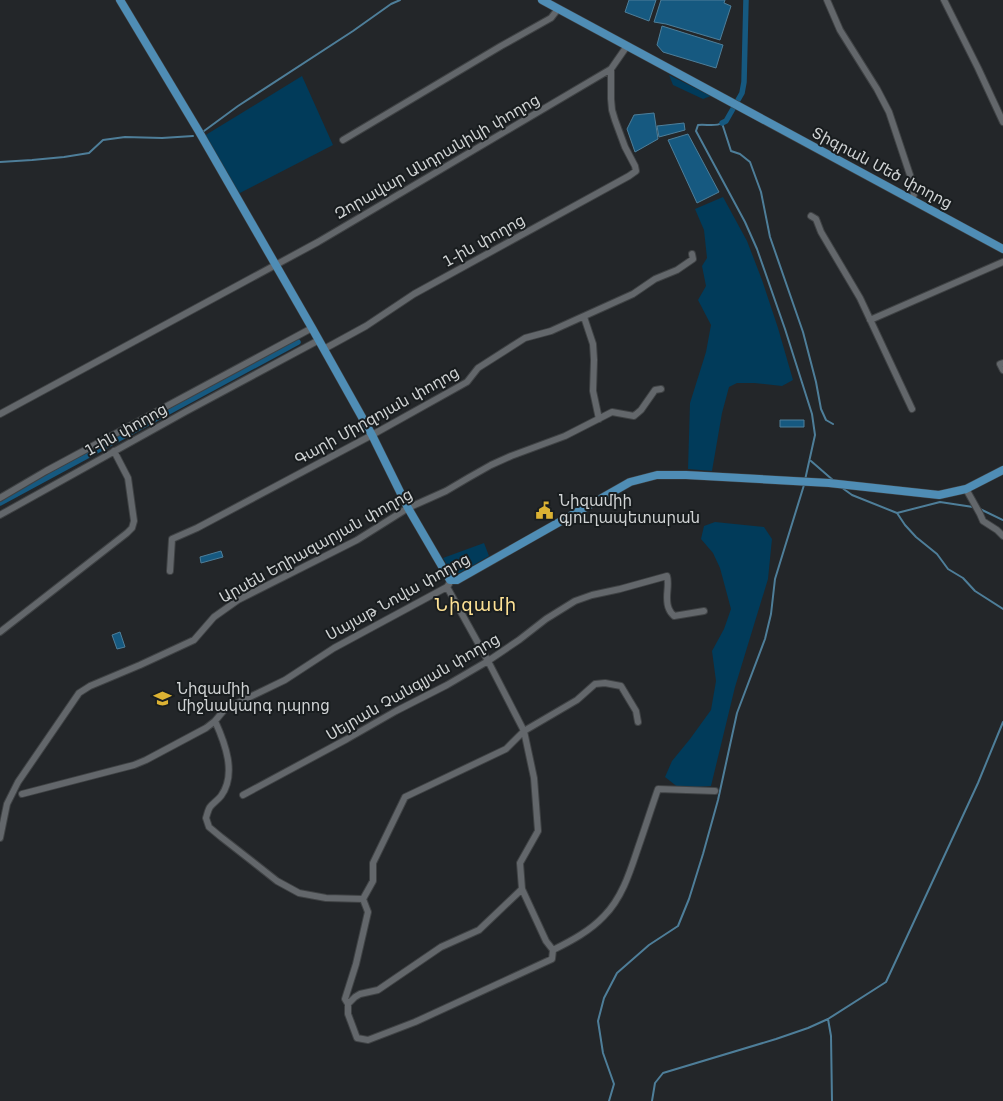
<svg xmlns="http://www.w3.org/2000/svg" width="1003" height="1101" font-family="'DejaVu Sans','Noto Sans Armenian',sans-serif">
<rect width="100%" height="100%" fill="#232629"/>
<!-- green -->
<path fill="#013b5a" d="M669 75 711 96 703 99 673 85Z
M302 76 333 145 238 194 204 136Z
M723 197 747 241 762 280 778 328 793 380 782 386 754 383H737L729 387 722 413 712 471 688 469 690 403 706 352 711 325 698 300 706 286 702 266 707 258 704 230 695 209Z
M715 522 764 527 772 539 768 579 735 687 711 786 679 788 665 777 672 761 690 739 711 710 716 681 712 651 724 629 731 609 720 568 713 553 701 539 704 526Z
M484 543 489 556 460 573 451 572 443 558Z"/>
<!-- water -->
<path fill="#165980" stroke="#4e7e99" d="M629 0H656L649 21 625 12Z
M661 0H725L724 3 731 6 720 40 666 24 654 22Z
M662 26 723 45 716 68 663 52 657 45Z
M654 113 658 139 635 152 627 129 634 115Z
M684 123 685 130 659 137 657 126Z
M688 134 719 192 697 203 668 140Z
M780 420H804V427H780Z
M221 551 223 557 201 563 200 557Z
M120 632 125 647 117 649 112 635Z"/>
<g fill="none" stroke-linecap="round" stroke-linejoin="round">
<!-- stream -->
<path stroke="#4e7e99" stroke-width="2" d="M204 131 238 106 353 31 391 4 400 0
M0 162 32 160 64 157 89 153 103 140 125 137 162 138 193 136
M811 461 834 481
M805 480 815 435 812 414 785 329 757 249 745 222 696 131 698 125C706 124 716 127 722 123L731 151 740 154 750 162 761 192 770 237 803 332 816 382 821 409 826 420 833 424
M841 487 852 495 897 513 940 502 973 507
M980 509 1003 520
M897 513 905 525 916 537 937 554 948 569 963 578 975 591 1003 609
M828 1019 831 1036 832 1101
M609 1101 614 1084 603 1053 598 1021 604 998 617 973 649 945 678 926 689 899 703 854 718 800 737 713 765 639 771 614 775 579 804 485
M652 1101 655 1083 663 1073 776 1039 808 1028 828 1019 886 982 978 783 1003 722"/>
<!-- canal -->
<path stroke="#165980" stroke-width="5.5" d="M722 123 726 121 742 93 744 82 746 0
M0 503 298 342"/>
<defs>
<path id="minor" d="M827 0 840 30 877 89 889 112 913 184 914 194 912 200
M944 0 978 68 1003 122
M343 140 501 46 551 18 558 9
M811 216 816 219 821 232 860 298 912 409
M584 317 593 344 594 360 593 391 599 419
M870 320 1003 262
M324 349 366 326 414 294 629 176 636 171 635 166 625 147 615 120 612 110 611 99V69L627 46
M1003 363 1000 364 1003 370
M0 414 318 242 611 69
M966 489 980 514 983 521 997 530 1003 536
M0 498 46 471 312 328
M0 515 185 412 319 340
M170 571 172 539 197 528 372 435 467 382 478 368 525 338 551 331 633 294 655 279 677 270 693 259 692 254
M447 587 488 661 524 731 534 778 538 831 520 863 522 889 546 941 553 950 552 959 415 1022 368 1040 357 1038 348 1014V1004L355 997 360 994 378 990 441 947 479 930 522 889
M0 632 127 533 132 528 134 521 128 478 114 451
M215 721C225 743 237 774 221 796 218 800 213 803 210 807 208 810 207 815 206 818L209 827 221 837 253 862 277 881 299 893 326 898 363 899
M22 794 134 765 146 760 206 728 215 721 225 709 285 680 334 648 447 587 449 584
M243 795 347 739 396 711 447 685 488 661 519 640 546 619 575 601 592 595 620 589 667 576C670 586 664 599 669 609 670 612 672 614 674 616L704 611
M0 838 7 804 18 782 79 693 90 686 140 665 194 640 214 617 238 600 357 540 408 508 446 491 468 478 491 465 511 456 565 436 612 412 634 416 641 410 655 390 661 389
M363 899 373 881V863L405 797 506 749 524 731 577 700 595 684 605 683 621 686 636 711 638 722
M553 950C571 941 590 931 604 916 622 898 630 872 638 848 645 828 651 809 658 789L715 791
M348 1004 345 999 356 964 368 912 363 899"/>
<path id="major" d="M120 0 198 130 312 328 372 435 408 508 450 580H457L623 486 630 482 657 475H686L829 483 939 495 966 489 1003 470
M542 0 1003 249"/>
</defs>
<!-- minor casing -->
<use href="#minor" stroke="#3f4244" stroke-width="8"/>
<!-- major casing -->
<use href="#major" stroke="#3f4244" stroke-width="9"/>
<!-- minor -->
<use href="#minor" stroke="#63676b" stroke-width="6"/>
<!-- major -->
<use href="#major" stroke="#4f8db5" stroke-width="8"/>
</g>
<!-- icons -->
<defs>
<symbol id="civic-bare" viewBox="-9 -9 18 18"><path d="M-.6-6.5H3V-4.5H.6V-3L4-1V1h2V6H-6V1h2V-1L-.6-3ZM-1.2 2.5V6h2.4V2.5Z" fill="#dbb233" stroke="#191d1f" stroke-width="2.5" paint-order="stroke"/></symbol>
<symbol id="school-bare" viewBox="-9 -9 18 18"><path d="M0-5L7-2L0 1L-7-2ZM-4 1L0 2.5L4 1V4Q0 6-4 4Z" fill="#dbb233" stroke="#191d1f" stroke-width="2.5" paint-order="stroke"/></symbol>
</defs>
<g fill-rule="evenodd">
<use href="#civic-bare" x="532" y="498" width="25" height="25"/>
<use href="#school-bare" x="150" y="686" width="25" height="25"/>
</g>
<g text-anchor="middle" stroke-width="4" stroke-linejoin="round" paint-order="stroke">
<!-- street labels -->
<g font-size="15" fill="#d0d3d4" stroke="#191d1f">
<text transform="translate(437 157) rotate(-30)" y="5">Զորավար Անդրանիկի փողոց</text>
<text transform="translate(882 168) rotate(28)" y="5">Տիգրան Մեծ փողոց</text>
<text transform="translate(484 241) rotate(-29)" y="5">1-ին փողոց</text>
<text transform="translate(377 416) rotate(-29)" y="5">Գարի Միրզոյան փողոց</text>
<text transform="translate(126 430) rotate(-29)" y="5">1-ին փողոց</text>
<text transform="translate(316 546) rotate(-29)" y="5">Արսեն Եղիազարյան փողոց</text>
<text transform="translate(398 597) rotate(-29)" y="5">Սայաթ Նովա փողոց</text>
<text transform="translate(413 687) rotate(-30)" y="5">Սեյրան Չանգլյան փողոց</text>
</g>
<!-- poi labels -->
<g font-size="15" fill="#d0d3d4" stroke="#191d1f" text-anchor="start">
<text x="559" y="506">Նիզամիի<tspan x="559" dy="17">գյուղապետարան</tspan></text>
<text x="177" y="694">Նիզամիի<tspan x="177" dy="17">միջնակարգ դպրոց</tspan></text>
</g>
<!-- quarter labels -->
<g font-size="18" letter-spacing="1" fill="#fde195" stroke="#191d1f">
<text x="476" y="611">Նիզամի</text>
</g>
</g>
</svg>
